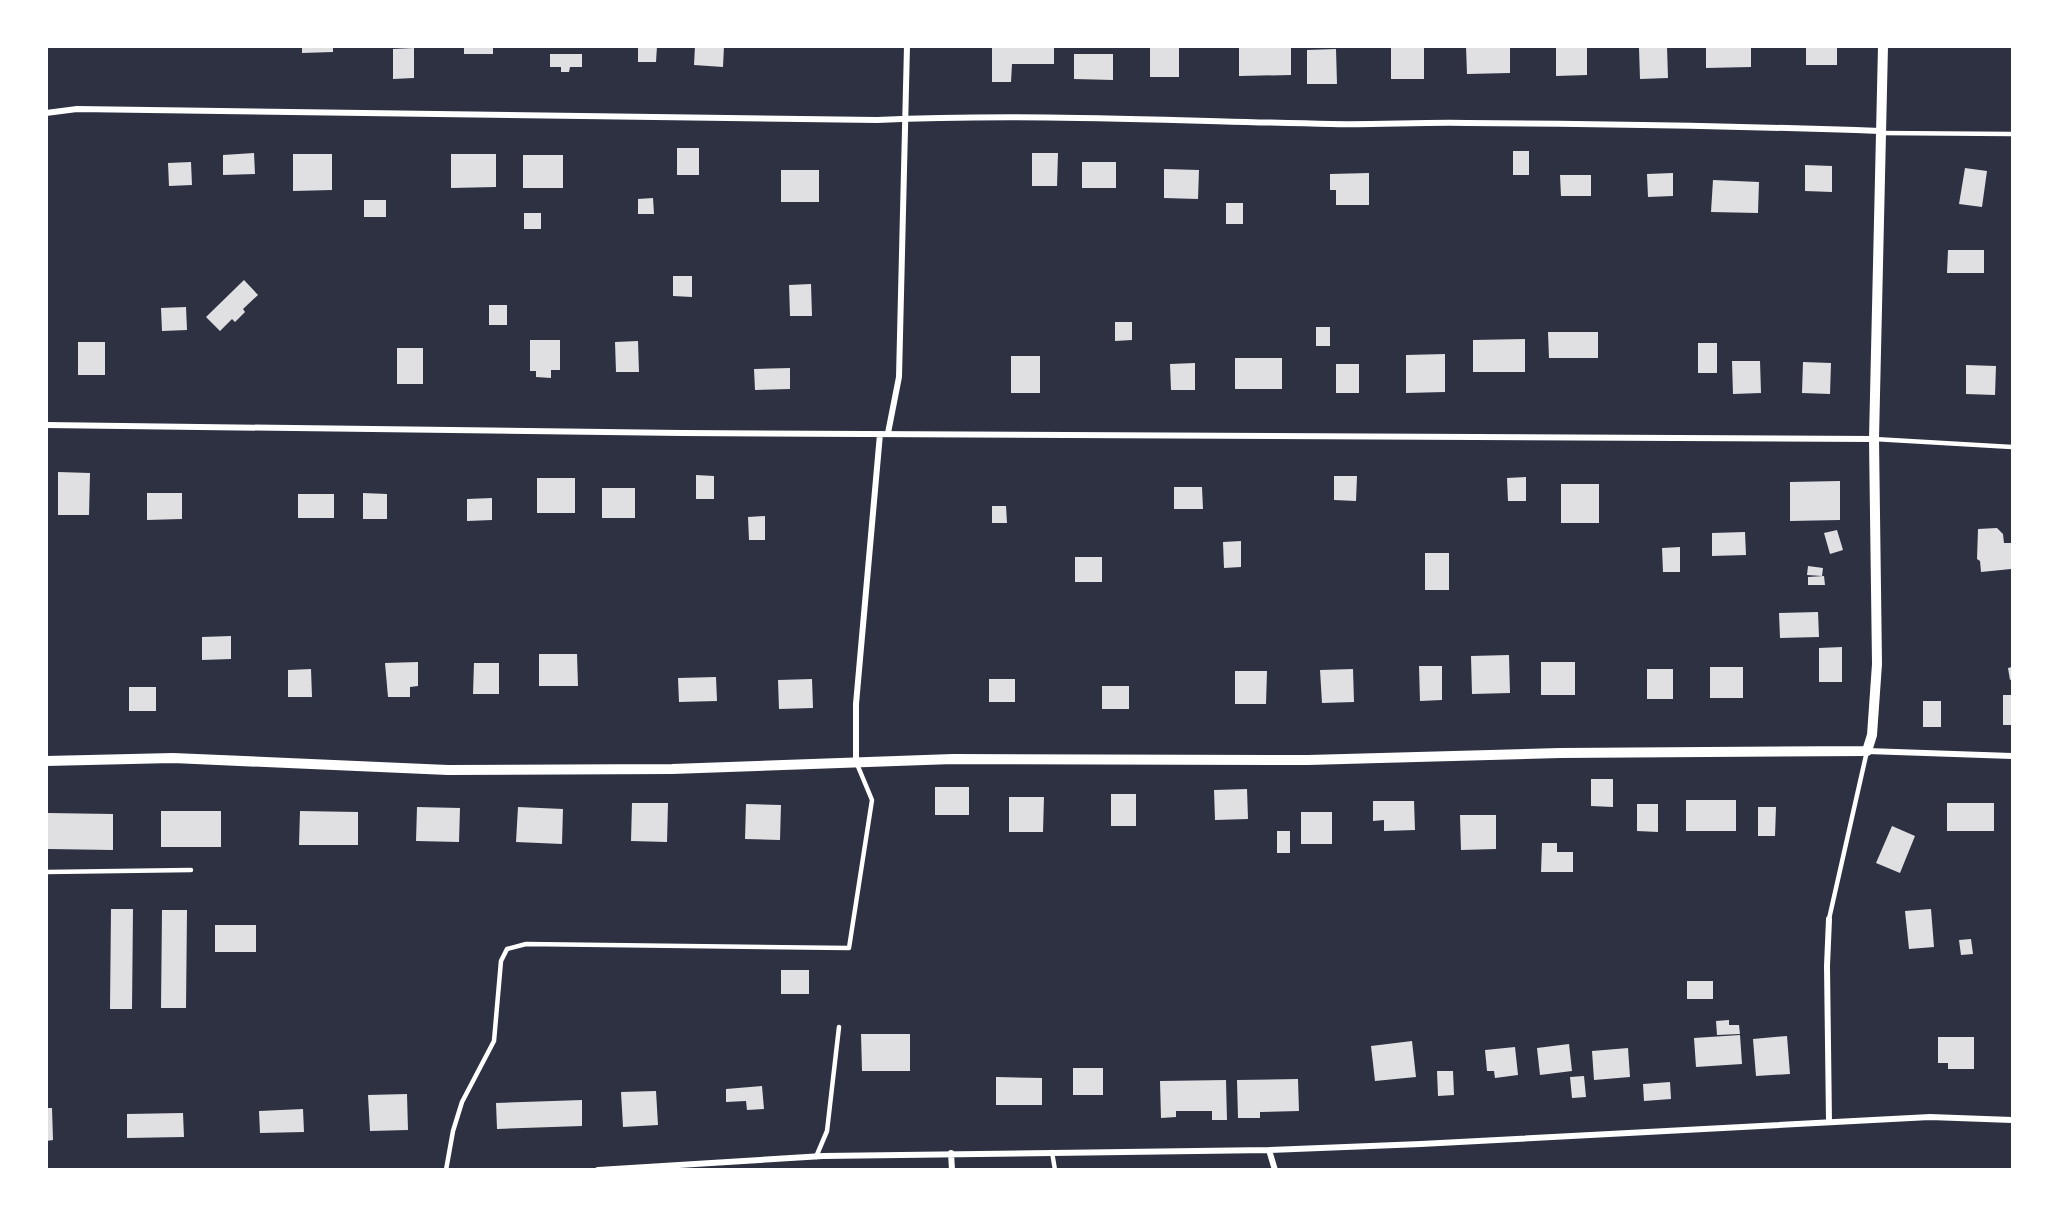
<svg xmlns="http://www.w3.org/2000/svg" width="2059" height="1216" font-family="'PT Sans',sans-serif">
<rect width="100%" height="100%" fill="#2d3142"/>
<!-- building -->
<path fill="#e0e0e3" d="M302 46H333V52L302 53Z
M464 46H493V54H464Z
M638 46H657L656 62H638Z
M695 46H724L723 67 694 65Z
M992 46H1054V64H1012L1011 82H992Z
M1150 46H1179V77H1150Z
M1239 46H1291V75L1239 76Z
M1391 46H1424V79H1391Z
M1466 46H1510V73L1467 74Z
M1556 46H1587V75L1556 76Z
M1706 46H1751V67L1706 68Z
M1806 46H1837V65H1806Z
M1667 47 1668 78 1640 79 1639 48Z
M414 48V78L393 79V49Z
M1336 49 1337 84H1307V50Z
M550 54H582V67H570L569 72H561V67H550Z
M1074 54H1113V80L1074 79Z
M677 148H699V175H677Z
M1513 151H1529V175H1513Z
M254 153 255 174 223 175V155Z
M1032 153H1058L1057 186H1032Z
M293 154H332V190L293 191Z
M451 154H496V187L451 188Z
M523 155H563V188H523Z
M191 162 192 185 169 186 168 163Z
M1082 162H1116V188H1082Z
M1805 165 1832 166V192L1805 191Z
M1965 168 1987 171 1982 207 1959 204Z
M1164 169 1199 170 1198 199 1164 198Z
M781 170H819V202H781Z
M1369 173V205H1336V190H1330V174Z
M1673 173V196L1648 197 1647 174Z
M1560 175H1591V196H1561Z
M1713 180 1759 182 1758 213 1711 212Z
M653 198 654 214H638V199Z
M364 200H386V217H364Z
M1226 203H1243V224H1226Z
M524 213H541V229H524Z
M1948 250H1984V273H1947Z
M673 276H692V297L673 296Z
M244 280 258 295 243 309 245 312 235 322 232 319 220 331 206 317Z
M811 284 812 316H790L789 285Z
M489 305H507V325H489Z
M186 307 187 330 162 331 161 308Z
M1115 322H1132V340L1115 341Z
M1316 327H1330V346H1316Z
M1548 332H1598V358H1549Z
M1525 339V372H1473V340Z
M530 340H560V370H551V378L536 377V371H530Z
M638 341 639 372H616L615 342Z
M78 342H105V375H78Z
M1698 343H1717V373H1698Z
M397 348H423V384H397Z
M1445 354V392L1406 393V355Z
M1011 356H1040V393H1011Z
M1235 358H1282V389H1235Z
M1732 361H1760L1761 393 1733 394Z
M1803 362 1831 363 1830 394 1802 393Z
M1195 363V390H1171L1170 364Z
M1336 364H1359V393H1336Z
M1966 365 1996 366 1995 395 1966 394Z
M790 368V389L755 390 754 369Z
M58 472 90 473 89 515H58Z
M696 475 714 476V499H696Z
M1334 476H1357L1356 501 1334 500Z
M1526 477V501H1508L1507 478Z
M537 478H575V513H537Z
M1840 481V520L1790 521V482Z
M1561 484H1599V523H1561Z
M1174 487H1202L1203 509H1174Z
M602 488H635V518H602Z
M147 493H182V519L147 520Z
M363 493 387 494V519H363Z
M298 494H334V518H298Z
M492 498V520L467 521V499Z
M992 506H1006L1007 523H992Z
M765 516V540H749L748 517Z
M1997 528 2003 534 2004 543H2012L2011 569 1981 572 1980 561 1977 559 1978 529Z
M1837 530 1843 550 1830 554 1824 533Z
M1745 532 1746 555 1712 556V533Z
M1241 541V567L1224 568 1223 542Z
M1680 547V572H1663L1662 548Z
M1425 553H1449V590H1425Z
M1075 557H1102V582H1075Z
M1808 566 1823 568 1822 576 1807 575Z
M1824 576 1825 585H1808V577Z
M1818 612 1819 637 1780 638 1779 613Z
M231 636V659L202 660V637Z
M1842 647V682H1819V648Z
M539 654H577L578 686H539Z
M1509 655 1510 693 1472 694 1471 656Z
M418 662V686L410 687V697H388L385 663Z
M1541 662H1575V695H1541Z
M474 663H499V694H473Z
M1419 666H1442V700L1420 701Z
M1710 667H1743V698H1710Z
M2012 667V679L2010 680 2008 668Z
M311 669 312 697H288V670Z
M1353 669 1354 702 1322 703 1320 670Z
M1647 669H1673V699H1647Z
M1235 671H1267L1266 704H1235Z
M716 677 717 701 679 702 678 678Z
M812 679 813 708 779 709 778 680Z
M989 679H1015V702H989Z
M1102 686H1129V709H1102Z
M129 687H156V711H129Z
M2003 695H2012V725H2003Z
M1923 701H1941V727H1923Z
M1591 779H1613V807L1591 806Z
M935 787H969V815H935Z
M1247 789 1248 819 1215 820 1214 790Z
M1111 794H1136V826H1111Z
M1009 797H1044L1043 832H1009Z
M1686 800H1736V831H1686Z
M1373 801H1414L1415 830 1384 831V820L1373 821Z
M632 803H668L667 842 631 841Z
M1947 803H1994V831H1947Z
M746 804 781 805 780 840 745 839Z
M1637 804H1658V832L1637 831Z
M417 807 460 808 459 842 416 841Z
M518 807 563 809 562 844 516 842Z
M1758 807H1776L1775 836H1758Z
M161 811H221V847H161Z
M300 811 358 812V845H299Z
M1301 812H1332V844H1301Z
M48 813 113 814V850L48 849Z
M1460 815H1496V849L1461 850Z
M1892 826 1915 836 1900 873 1876 863Z
M1277 831H1290V853H1277Z
M1542 843H1557V852H1573V872H1541Z
M111 909H133L132 1009H110Z
M1931 909 1934 947 1909 949 1905 911Z
M162 910H187L186 1008H161Z
M215 925H256V952H215Z
M1971 939 1973 954 1961 955 1959 940Z
M781 970H809V994H781Z
M1687 981H1713V999H1687Z
M1729 1020V1025H1739L1740 1034 1717 1035 1716 1021Z
M861 1034H910V1071H862Z
M1740 1035 1742 1064 1696 1067 1694 1038Z
M1787 1036 1790 1074 1756 1076 1753 1039Z
M1938 1037H1974V1069H1948V1063H1938Z
M1412 1041 1416 1077 1375 1081 1371 1046Z
M1569 1044 1572 1071 1540 1075 1537 1048Z
M1515 1047 1518 1075 1495 1078 1494 1071H1487L1485 1050Z
M1628 1048 1630 1077 1594 1080 1592 1051Z
M1073 1068H1103V1095H1073Z
M1437 1071H1453L1454 1095 1438 1096Z
M1584 1076 1586 1097 1572 1098 1570 1077Z
M996 1077 1042 1078V1105H996Z
M1298 1079 1299 1111 1260 1112V1118H1238L1237 1080Z
M1226 1080 1227 1120H1212V1111H1176V1117L1161 1118 1160 1081Z
M1670 1082 1671 1099 1644 1101 1643 1084Z
M762 1086 764 1109 747 1110 746 1101 726 1102V1089Z
M656 1091 658 1125 623 1127 621 1092Z
M407 1094 408 1130 370 1131 368 1095Z
M582 1100V1126L497 1129 496 1103Z
M46 1108H52L53 1140 46 1141Z
M303 1109 304 1132 260 1133 259 1111Z
M183 1113 184 1137 127 1138V1114Z"/>
<g fill="none" stroke-linecap="round" stroke-linejoin="round">
<!-- service -->
<path stroke="#fff" stroke-width="4.5" d="M1880 133 2012 134
M1874 439 2012 447
M46 872 191 870
M1829 919 1867 751
M1052 1152 1055 1170
M816 1157 827 1131 839 1027
M446 1170 453 1131 462 1102 494 1041 501 961 507 949 526 944 849 948 872 800 857 764"/>
<!-- minor -->
<path stroke="#fff" stroke-width="6" d="M46 113 77 109 877 120C1028 113 1180 121 1331 124 1376 125 1422 122 1467 123 1605 124 1743 126 1880 131
M46 425 682 433 1874 439
M888 433 899 377 907 46
M1867 751 2012 756
M856 761V704L880 434
M1829 1122 1827 966 1829 919
M1269 1150 1275 1170
M951 1153 952 1170
M598 1170 823 1156 1269 1150 1421 1144 1930 1117 2012 1120"/>
<!-- tertiary -->
<path stroke="#fff" stroke-width="10" d="M46 761 173 758 448 770 672 769 953 759 1308 760 1560 753 1867 751 1872 735 1877 664 1874 439 1883 46"/>
</g>
<!-- border -->
<rect width="2059" height="1216" fill="none" stroke="#ffffff" stroke-width="96"/>
</svg>
